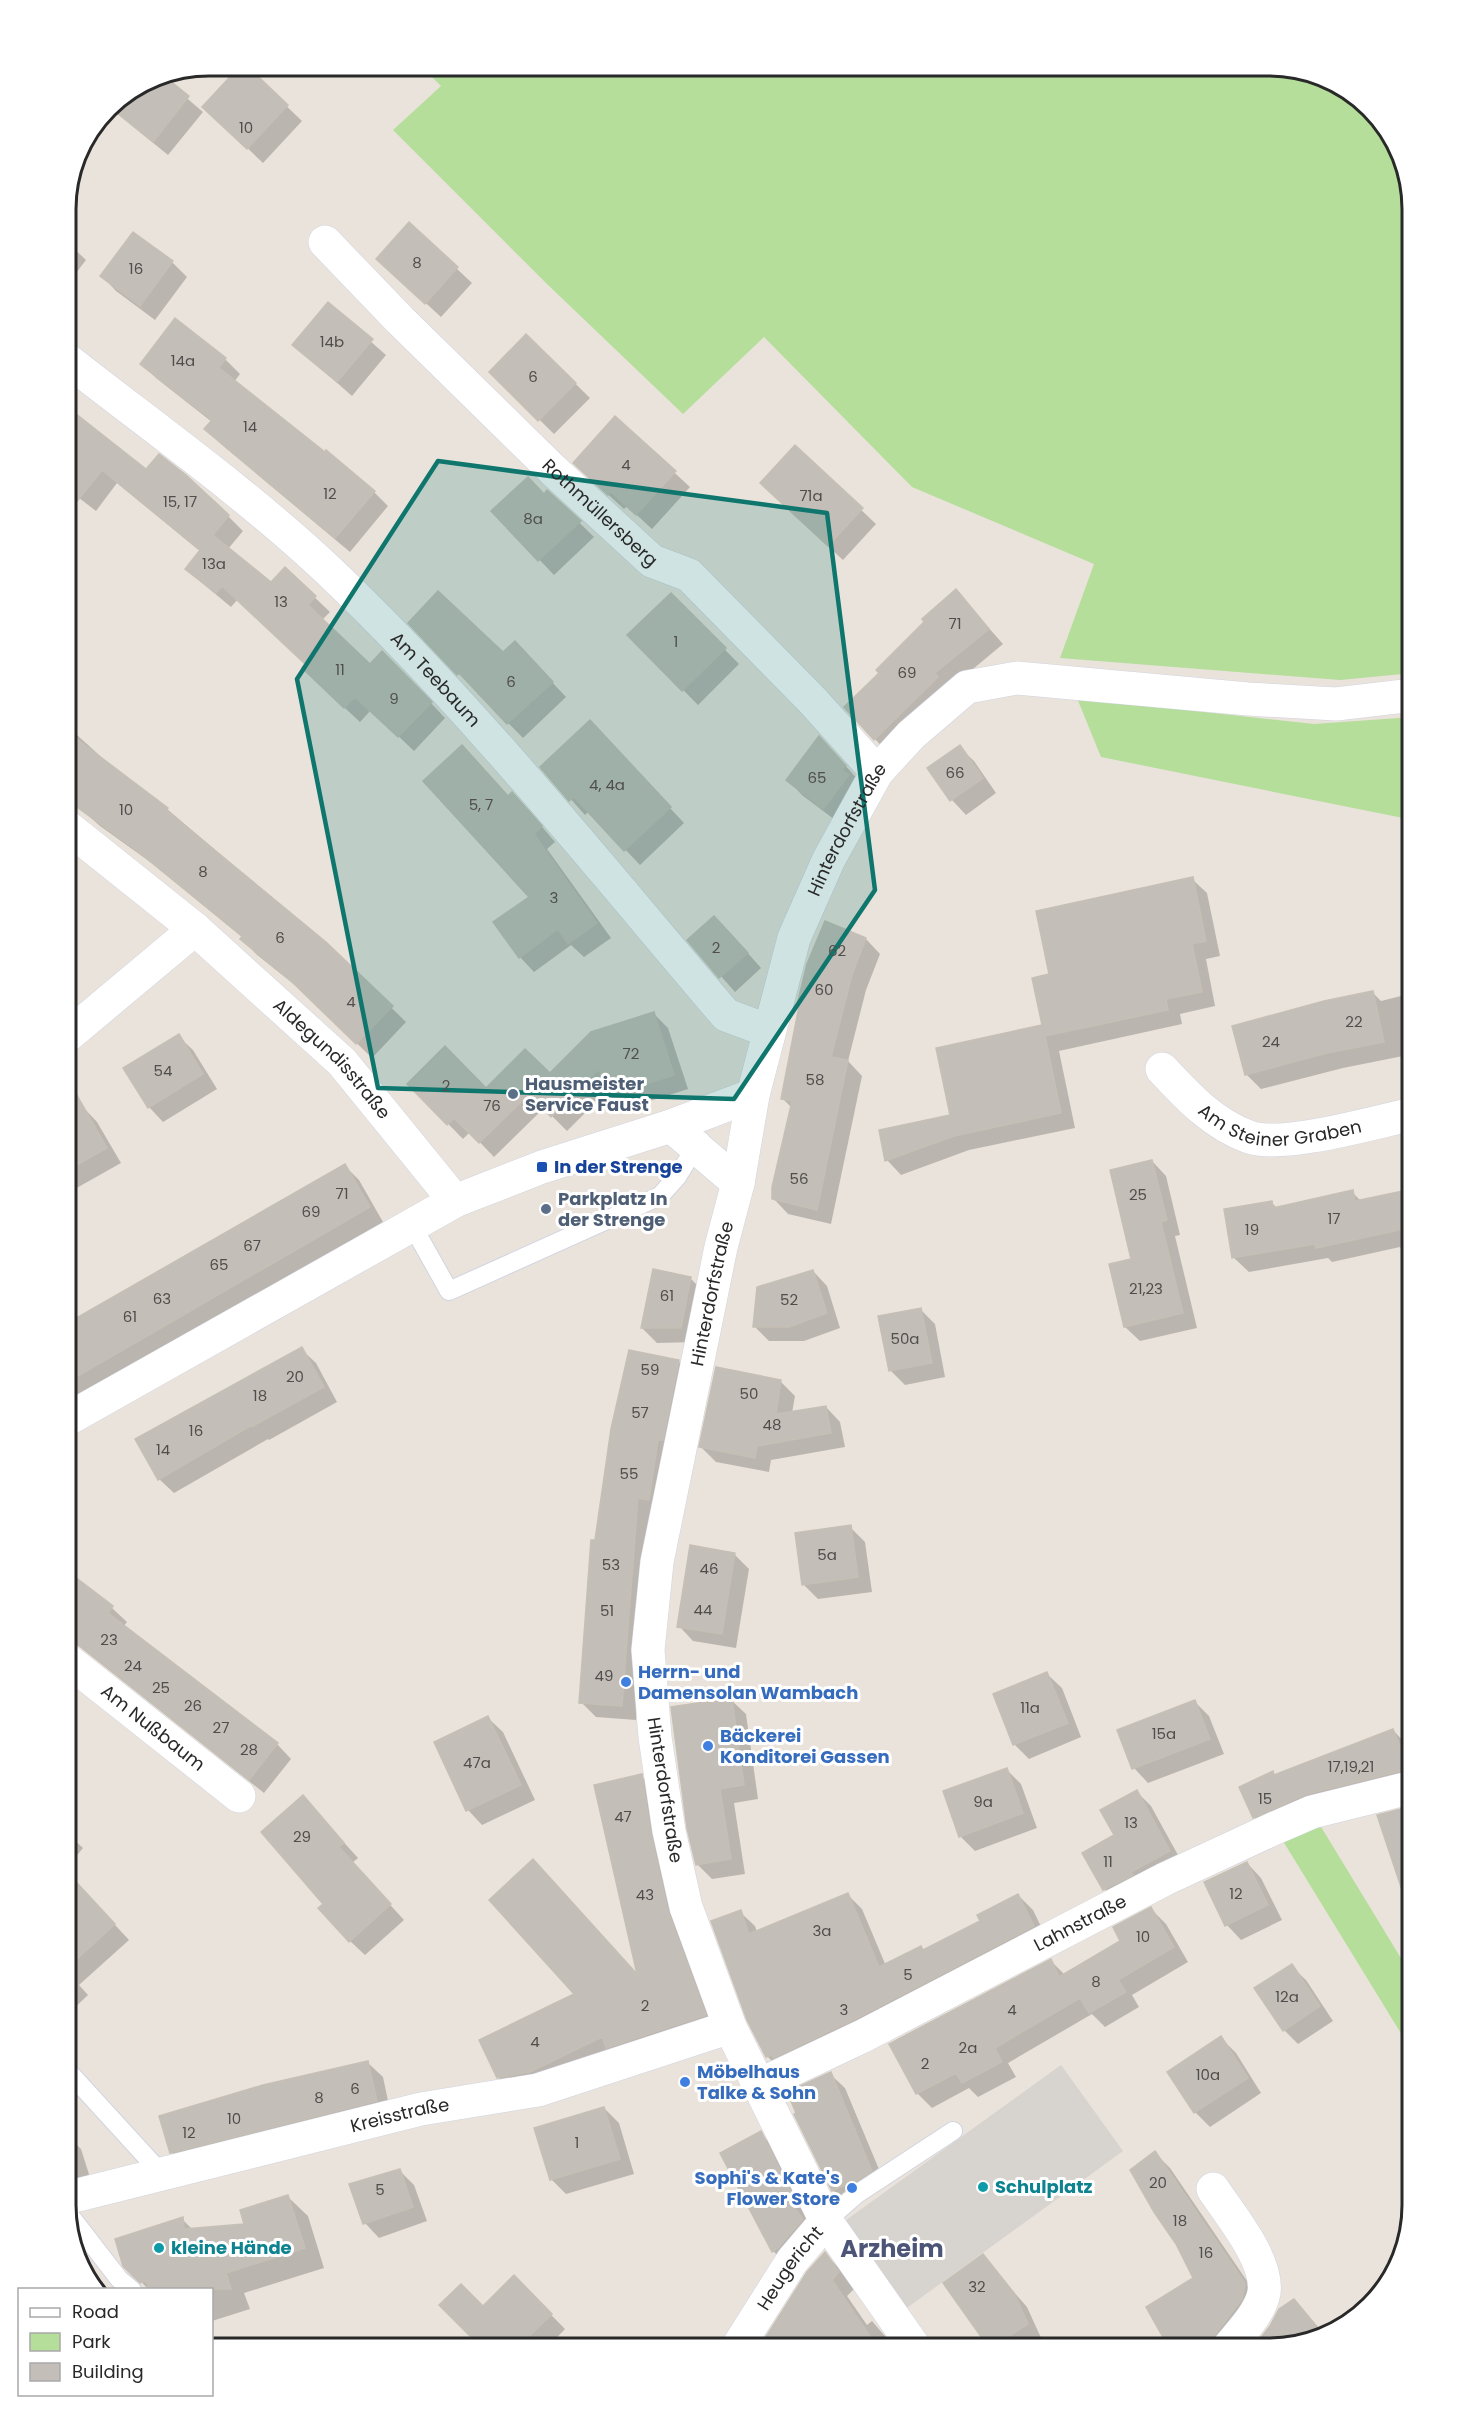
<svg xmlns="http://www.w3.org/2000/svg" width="1479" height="2414" font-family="Poppins,sans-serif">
<rect width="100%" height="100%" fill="#eae3db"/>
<!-- green -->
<path fill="#b4de9a" d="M421 66H1280L1350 90 1398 146 1413 209V673L1340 680 1060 658 1094 564 912 487 764 337 683 414 547 284 393 130 441 86Z
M1077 698 1314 724 1413 717V820L1101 757Z
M1312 1812 1413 1978V2053L1275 1828Z"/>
<!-- plaza -->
<path fill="#d7d3ce" d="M1061 2065 1123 2151 904 2310 842 2223Z"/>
<!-- shadow -->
<path fill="#0003" d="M245 66 302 121 263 163 219 121Z
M161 76 203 112 168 155 109 107 155 77Z
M409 224 472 283 441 317 393 273Z
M133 234 172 262 187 277 155 320 116 291 102 276Z
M66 241 86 260 66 286Z
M328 304 386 355 352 396 294 345Z
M175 320 225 359 240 374 234 382 374 492 388 506 350 552 221 444 207 429 212 422 156 378 142 364Z
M527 336 590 398 554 434 491 372Z
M66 408 147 471 228 516 243 531 228 549 271 584 285 569 330 612 322 620 370 666 397 667 445 718 414 751 371 710 360 722 318 683 307 665 238 599 231 607 202 583 187 569 201 552 117 483 96 511 66 488Z
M615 418 690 487 652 529 627 506 624 509 589 477Z
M795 447 876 524 843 560 776 498Z
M548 492 594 537 554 575 493 511 545 496Z
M956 591 1003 644 949 689 889 754 875 739 881 673Z
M671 595 739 664 698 705 629 635Z
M410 623 503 654 529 658 566 697 523 738Z
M66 725 109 764 167 809 325 943 406 1022 372 1058 306 994 256 954 242 939 243 938 153 864 100 826 66 796Z
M604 737 684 823 640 865 589 811 585 815 542 767Z
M959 747 974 761 996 793 966 815 952 800 929 768Z
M834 753 860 782 839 823 802 795 788 780Z
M509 797 527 809 555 842 547 849 611 938 584 957 571 945 534 972 520 957 531 897Z
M1192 879 1207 893 1220 956 1206 959 1215 1006 1180 1014 1182 1024 1059 1051 1075 1128 969 1150 901 1175 887 1160 881 1131 952 1116 1044 1026 1051 976Z
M826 923 866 939 880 954 866 990 848 1061 862 1076 831 1224 788 1214 774 1199 792 1108 783 1099Z
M729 932 761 968 735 992 689 940Z
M1373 993 1381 1001 1413 993V1054L1343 1068 1261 1089 1246 1074Z
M654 1014 668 1028 688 1089 624 1109 609 1095 608 1090 567 1131 544 1108 494 1157 470 1132 463 1139 409 1084 486 1090 550 1075Z
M178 1036 193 1050 217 1089 163 1122 149 1107Z
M83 1107 97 1122 121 1163 66 1194V1116Z
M1152 1161 1166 1176 1180 1235 1175 1236 1197 1328 1140 1341 1125 1327 1133 1260Z
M345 1166 359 1180 383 1222 66 1405V1327Z
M1413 1191V1260L1400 1247 1332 1262 1328 1258 1249 1272 1234 1258 1225 1211 1271 1202 1278 1209 1352 1192 1361 1201Z
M813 1271 827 1286 840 1328 804 1341H769L755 1327Z
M690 1278 705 1293 695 1342 657 1343 642 1328Z
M920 1309 935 1324 945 1377 905 1385 890 1370Z
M301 1349 316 1363 337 1402 269 1440 268 1439 174 1493 159 1479Z
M678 1361 693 1376 652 1512 636 1720 596 1717 581 1702 597 1542Z
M780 1381 795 1396 792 1413 826 1407 840 1422 845 1447 771 1460 769 1472 716 1462 701 1447Z
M850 1527 865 1542 872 1592 818 1599 804 1585Z
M734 1554 749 1569 736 1648 693 1641 679 1626Z
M66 1571 112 1608 127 1622 123 1627 277 1744 291 1759 264 1793 66 1636Z
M1047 1674 1062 1688 1081 1737 1029 1759 1014 1744Z
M731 1700 746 1714 758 1799 734 1803 745 1874 712 1879 697 1864Z
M1194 1701 1209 1716 1224 1754 1148 1783 1134 1768Z
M488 1718 503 1732 535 1800 482 1825 468 1810Z
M1393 1730 1406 1744 1413 1740V1786L1269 1831 1254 1817 1273 1773 1275 1776Z
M1007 1770 1021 1784 1037 1828 975 1851 960 1836Z
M641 1776 656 1791 719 2030 513 2092 498 2077 577 1995 639 1977Z
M1137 1792 1151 1806 1184 1866 1119 1904 1104 1889 1116 1836Z
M303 1797 358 1858 352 1863 404 1920 365 1955 350 1941 325 1904Z
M66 1832 83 1848 66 1869Z
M1247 1863 1261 1878 1282 1920 1241 1940 1227 1925Z
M66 1872 129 1940 79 1985 88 1995 66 2016Z
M848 1895 862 1909 886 1966 921 1948 924 1951 982 1922 1018 1895 1033 1910 1048 1941 782 2071 767 2056 740 1912 755 1926 757 1932Z
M1151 1909 1166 1924 1188 1962 1132 1995 1139 2007 1105 2027 1092 2014 1008 2063 1016 2077 978 2097 969 2088 932 2108 917 2093 1051 1961 1065 1975 1122 1941Z
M1291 1966 1306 1980 1333 2021 1298 2044 1284 2030Z
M1221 2038 1236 2053 1261 2093 1210 2127 1195 2112Z
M368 2063 383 2077 391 2115 186 2167 171 2152Z
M830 2074 845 2088 886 2186 848 2205 833 2190Z
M604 2108 619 2123 634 2174 566 2194 551 2179Z
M760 2133 775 2148 811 2220 788 2265 773 2251Z
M66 2134 81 2149 94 2190 66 2201Z
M1155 2153 1170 2168 1260 2300 1232 2348H1161L1168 2344 1195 2279Z
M399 2170 414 2185 427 2221 379 2238 365 2223Z
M288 2197 308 2216 324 2268 244 2293 250 2309 212 2321V2290H149L125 2265 182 2219 193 2230 246 2225Z
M825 2254 840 2269 854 2289 847 2296 867 2325 872 2321 895 2348H761Z
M982 2256 1027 2307 1042 2340 1030 2348H990Z
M514 2277 565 2329 547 2348H484L483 2308Z
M1294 2301 1325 2335 1270 2348Z
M280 2339 289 2348H270Z"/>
<!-- building -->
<path fill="#c3beb7" stroke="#c5bfb5" stroke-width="1.5" d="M240 66H247L288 105 247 149 202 107Z
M163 75 189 96 153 142 110 107 155 77Z
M409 222 458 267 425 304 376 259Z
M133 232 173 261 140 306 100 276Z
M328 302 373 339 337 382 292 345Z
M175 318 226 358 219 368 325 452 326 450 375 491 335 538 204 429 212 420 140 364Z
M526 334 576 383 538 421 489 372Z
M66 406 146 469 159 454 186 475 229 515 213 535 271 582 285 567 316 596 308 605 370 664 382 651 432 702 398 737 355 697 344 708 302 668 305 664 222 586 216 593 185 569 200 550 102 470 66 515Z
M615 416 676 471 636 515 611 492 608 495 573 463Z
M795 445 863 508 828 546 760 483Z
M528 477 544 494 547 490 581 521 538 561 491 511Z
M956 589 989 629 935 673 938 677 874 740 844 707 879 673 876 670 924 622 922 619Z
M438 591 503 652 515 641 553 682 507 724 459 673 457 675 408 623Z
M671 593 726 648 682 691 627 635Z
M590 720 671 807 624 851 574 797 569 801 540 767Z
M66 731 168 808 166 810 326 942 393 1006 356 1044 290 980 240 939 242 936 136 850 66 799Z
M819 736 846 766 842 770 849 775 823 809 786 780Z
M462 745 508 796 512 792 542 826 534 834 597 923 568 944 558 929 519 958 493 922 529 897 423 781Z
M960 745 983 778 950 801 927 768Z
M1193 877 1206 941 1192 944 1202 992 1166 999 1168 1010 1045 1036 1061 1113 954 1136 885 1161 879 1130 950 1115 936 1048 1042 1025 1032 978 1049 974 1036 911Z
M714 916 748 953 719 978 687 940Z
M825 921 866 938 852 975 831 1057 848 1060 817 1210 772 1199V1187L792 1101 781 1099 799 1006 797 1005 807 964Z
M1373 991 1384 1042 1327 1053 1245 1075 1232 1026 1324 1001Z
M654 1012 674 1075 608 1096 599 1069 551 1117 529 1094 479 1143 454 1118 447 1125 407 1084 445 1046 486 1088 525 1049 550 1073 591 1032Z
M179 1034 203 1074 148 1108 123 1068Z
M66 1076 107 1148 66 1171Z
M1152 1160 1167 1220 1161 1222 1183 1313 1124 1327 1109 1264 1131 1259 1110 1170Z
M345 1164 370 1207 66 1383V1324Z
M1413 1189V1227L1316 1248 1315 1244 1232 1258 1224 1209 1272 1201 1273 1208 1353 1190 1355 1201Z
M653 1269 691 1277 681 1328H641Z
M813 1270 827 1313 789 1327H753L757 1287Z
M921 1308 932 1363 889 1371 878 1316Z
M302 1347 324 1387 253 1426 252 1425 158 1480 135 1439Z
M629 1350 679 1360 663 1440H658L649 1500 638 1498 622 1706 579 1703 591 1540H595L611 1429Z
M716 1367 781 1380 776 1414 826 1406 831 1433 757 1446 755 1458 699 1447Z
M851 1525 858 1577 802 1585 795 1533Z
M690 1545 735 1553 722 1634 677 1627Z
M66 1570 113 1606 108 1613 278 1743 249 1780 78 1644 66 1641Z
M1047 1672 1068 1723 1013 1745 993 1694Z
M732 1698 744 1785 720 1789 731 1859 696 1865 687 1828 671 1707Z
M1195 1700 1210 1739 1132 1769 1117 1730Z
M488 1716 521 1785 466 1811 434 1742Z
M1393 1729 1409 1769 1307 1794 1253 1818 1239 1787 1273 1771 1274 1775Z
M1007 1768 1023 1813 959 1837 943 1791Z
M642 1774 651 1835 668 1911 706 2015 606 2048 602 2037 530 2072 497 2078 479 2040 574 1994 489 1900 533 1859 637 1974 594 1785Z
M1137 1790 1170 1851 1131 1872 1133 1875 1103 1890 1082 1853 1114 1835 1100 1810Z
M303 1795 344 1843 339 1847 391 1904 349 1942 318 1908 323 1904 261 1832Z
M1413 1806V1907L1408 1908 1377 1815Z
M1247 1862 1268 1905 1225 1926 1204 1882Z
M66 1871 115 1924 66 1969Z
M848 1893 879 1967 921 1946 923 1950 980 1921 977 1915 1018 1894 1034 1926 855 2019 773 2058 772 2055 766 2057 747 2020 711 1921 741 1910 749 1934Z
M1151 1907 1174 1947 1118 1980 1126 1992 1089 2013 1080 1998 995 2048 1002 2062 962 2083 956 2073 916 2094 889 2044 1051 1959 1059 1977 1120 1941 1113 1927Z
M1292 1964 1320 2006 1283 2031 1254 1988Z
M1221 2036 1248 2078 1194 2113 1167 2072Z
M368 2061 377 2101 170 2153 159 2116 263 2085Z
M831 2072 872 2171 857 2180 832 2191 794 2114 796 2113 787 2092Z
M604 2107 620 2159 550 2180 534 2128Z
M761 2131 797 2205 794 2207 803 2219 778 2248 772 2252 720 2153Z
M1155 2151 1245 2283 1242 2299 1214 2336 1210 2348H1169L1146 2307 1193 2278 1176 2244 1154 2212 1130 2170Z
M400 2169 413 2207 363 2224 349 2184Z
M288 2195 305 2248 226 2273 231 2289H149L146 2281 140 2283 123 2266 115 2239 183 2217 184 2229 244 2224 240 2210Z
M825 2252 839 2272 832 2280 878 2348H759L807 2272Z
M983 2254 1014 2293 1028 2324 991 2348H989L943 2283Z
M514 2275 552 2314 517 2348H482L439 2305 461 2284 483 2306Z
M1294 2299 1324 2335 1270 2348H1253L1270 2326 1279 2309Z"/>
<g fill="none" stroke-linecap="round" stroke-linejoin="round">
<defs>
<path id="service" d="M412 1225 449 1291 660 1196 677 1177 700 1140
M66 2069 162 2174
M68 2213 119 2279 132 2290
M826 2221 857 2194 953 2131"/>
<g id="minor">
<path id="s1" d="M325 242 400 320 553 470 652 561 689 575 812 700 877 772"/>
<path id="s2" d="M66 359C154 428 247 494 329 571 473 708 597 864 726 1015L769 1031"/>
<path id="s3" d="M66 826 195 929 342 1062 455 1201"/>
<path d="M66 1037 195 929"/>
<path id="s4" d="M1162 1069C1187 1096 1213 1124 1249 1137 1283 1149 1375 1122 1413 1114"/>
<path d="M671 1126 738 1183"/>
<path d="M66 1420 455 1201 542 1167 671 1126 753 1095"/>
<path id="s5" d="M66 1659 239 1796"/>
<path id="s6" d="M757 2086 863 2036 1165 1879 1275 1828 1312 1812 1413 1787"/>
<path d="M1213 2189C1230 2215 1269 2261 1264 2293 1260 2313 1241 2332 1228 2348"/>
<path id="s7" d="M737 2348 792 2261 826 2221"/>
</g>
<g id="tertiary">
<path id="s8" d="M66 2198 421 2109 538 2090 730 2027"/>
<path id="s9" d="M915 2348 826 2221 730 2027 686 1907 669 1831 655 1737 648 1650 657 1562 721 1247 738 1183 753 1095 794 938 829 859 877 772 911 735 967 687 1017 678 1248 699 1336 704 1413 695"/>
</g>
</defs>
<!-- service casing -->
<use href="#service" stroke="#d1d4e1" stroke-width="20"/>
<!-- minor casing -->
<use href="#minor" stroke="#d1d4e1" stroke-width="34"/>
<!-- tertiary casing -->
<use href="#tertiary" stroke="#d1d4e1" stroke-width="34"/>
<!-- service -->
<use href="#service" stroke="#fff" stroke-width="18"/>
<!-- minor -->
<use href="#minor" stroke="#fff" stroke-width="33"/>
<!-- tertiary -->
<use href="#tertiary" stroke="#fff" stroke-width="33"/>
</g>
<!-- marked area -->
<path fill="#0f766e" fill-opacity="0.2" stroke="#0f766e" stroke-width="4.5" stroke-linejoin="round" d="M438 461 827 513 875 890 734 1099 378 1088 297 679Z"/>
<!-- markers -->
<g fill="#5c6f8a" stroke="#fff" stroke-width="2">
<circle cx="513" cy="1094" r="6"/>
<circle cx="546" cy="1209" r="6"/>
</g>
<rect fill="#1a4fb4" stroke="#fff" stroke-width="2" x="536" y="1161" width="12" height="12" rx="3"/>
<g fill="#3f7fe0" stroke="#fff" stroke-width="2">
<circle cx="626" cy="1682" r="6"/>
<circle cx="708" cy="1746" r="6"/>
<circle cx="685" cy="2082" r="6"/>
<circle cx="852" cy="2188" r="6"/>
</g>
<g fill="#0f9aa8" stroke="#fff" stroke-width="2">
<circle cx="983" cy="2187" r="6"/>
<circle cx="159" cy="2248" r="6"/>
</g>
<g text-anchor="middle" stroke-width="6" stroke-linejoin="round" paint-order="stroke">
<!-- number labels -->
<g font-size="15" fill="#504e4c">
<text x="246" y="133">10</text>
<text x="417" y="268">8</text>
<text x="136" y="274">16</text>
<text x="332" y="347">14b</text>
<text x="183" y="366">14a</text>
<text x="533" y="382">6</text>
<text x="250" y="432">14</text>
<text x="626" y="470">4</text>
<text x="330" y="499">12</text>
<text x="811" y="501">71a</text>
<text x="180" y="507">15, 17</text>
<text x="533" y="524">8a</text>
<text x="214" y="569">13a</text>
<text x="281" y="607">13</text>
<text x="955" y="629">71</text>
<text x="676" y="647">1</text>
<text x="340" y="675">11</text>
<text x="907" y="678">69</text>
<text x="511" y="687">6</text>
<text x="394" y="704">9</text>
<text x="955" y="778">66</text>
<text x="817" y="783">65</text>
<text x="607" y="790">4, 4a</text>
<text x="481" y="810">5, 7</text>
<text x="126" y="815">10</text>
<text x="203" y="877">8</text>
<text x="554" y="903">3</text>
<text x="280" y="943">6</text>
<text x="716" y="953">2</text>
<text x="837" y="956">62</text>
<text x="824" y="995">60</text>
<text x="351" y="1007">4</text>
<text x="1354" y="1027">22</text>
<text x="1271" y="1047">24</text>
<text x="631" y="1059">72</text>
<text x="163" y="1076">54</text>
<text x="815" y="1085">58</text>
<text x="446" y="1091">2</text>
<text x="492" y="1111">76</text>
<text x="799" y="1184">56</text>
<text x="342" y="1199">71</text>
<text x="1138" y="1200">25</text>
<text x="311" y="1217">69</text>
<text x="1334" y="1224">17</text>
<text x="1252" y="1235">19</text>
<text x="252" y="1251">67</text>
<text x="219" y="1270">65</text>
<text x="1146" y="1294">21,23</text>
<text x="667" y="1301">61</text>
<text x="162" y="1304">63</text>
<text x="789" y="1305">52</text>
<text x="130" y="1322">61</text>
<text x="905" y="1344">50a</text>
<text x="650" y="1375">59</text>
<text x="295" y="1382">20</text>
<text x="749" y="1399">50</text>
<text x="260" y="1401">18</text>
<text x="640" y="1418">57</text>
<text x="772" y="1430">48</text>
<text x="196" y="1436">16</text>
<text x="163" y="1455">14</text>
<text x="629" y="1479">55</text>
<text x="827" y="1560">5a</text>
<text x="611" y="1570">53</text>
<text x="709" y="1574">46</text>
<text x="703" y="1615">44</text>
<text x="607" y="1616">51</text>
<text x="109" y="1645">23</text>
<text x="133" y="1671">24</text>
<text x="604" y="1681">49</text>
<text x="161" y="1693">25</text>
<text x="193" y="1711">26</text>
<text x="1030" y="1713">11a</text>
<text x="221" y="1733">27</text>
<text x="1164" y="1739">15a</text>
<text x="249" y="1755">28</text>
<text x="477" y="1768">47a</text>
<text x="1351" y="1772">17,19,21</text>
<text x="1265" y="1804">15</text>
<text x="983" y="1807">9a</text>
<text x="623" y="1822">47</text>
<text x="1131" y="1828">13</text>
<text x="302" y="1842">29</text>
<text x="1108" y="1867">11</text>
<text x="1236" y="1899">12</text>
<text x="645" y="1900">43</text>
<text x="822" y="1936">3a</text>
<text x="1143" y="1942">10</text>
<text x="908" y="1980">5</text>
<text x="1096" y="1987">8</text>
<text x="1287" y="2002">12a</text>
<text x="645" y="2011">2</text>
<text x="844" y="2015">3</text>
<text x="1012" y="2015">4</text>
<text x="535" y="2047">4</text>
<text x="968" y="2053">2a</text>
<text x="925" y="2069">2</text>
<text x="1208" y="2080">10a</text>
<text x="355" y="2094">6</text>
<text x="319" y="2103">8</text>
<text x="234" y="2124">10</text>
<text x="189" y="2138">12</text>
<text x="577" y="2148">1</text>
<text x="1158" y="2188">20</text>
<text x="380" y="2195">5</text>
<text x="1180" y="2226">18</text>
<text x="1206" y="2258">16</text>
<text x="977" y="2292">32</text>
</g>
<!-- street labels -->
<g font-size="18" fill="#292929" stroke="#fff">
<text dy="6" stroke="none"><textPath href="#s1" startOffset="386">Rothmüllersberg</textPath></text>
<text dy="6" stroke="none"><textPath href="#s2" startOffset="490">Am Teebaum</textPath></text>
<text dy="6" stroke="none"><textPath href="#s9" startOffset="1608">Hinterdorfstraße</textPath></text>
<text dy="6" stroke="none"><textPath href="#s3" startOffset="354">Aldegundisstraße</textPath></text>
<text dy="6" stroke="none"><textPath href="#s4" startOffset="140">Am Steiner Graben</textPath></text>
<text dy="6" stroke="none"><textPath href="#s9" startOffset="1122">Hinterdorfstraße</textPath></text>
<text dy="6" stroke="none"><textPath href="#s5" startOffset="111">Am Nußbaum</textPath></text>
<text transform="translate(665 1790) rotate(81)" y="6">Hinterdorfstraße</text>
<text dy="6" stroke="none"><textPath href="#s6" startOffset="362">Lahnstraße</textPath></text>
<text dy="6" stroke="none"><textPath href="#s8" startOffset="344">Kreisstraße</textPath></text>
<text dy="6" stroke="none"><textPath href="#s7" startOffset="96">Heugericht</textPath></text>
</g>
<!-- service labels -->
<g font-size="18" font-weight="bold" fill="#4e5e75" stroke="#fff" text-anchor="start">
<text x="525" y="1090">Hausmeister<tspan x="525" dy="21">Service Faust</tspan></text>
<text x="558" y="1205">Parkplatz In<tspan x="558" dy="21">der Strenge</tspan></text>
</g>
<!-- transit labels -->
<g font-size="18" font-weight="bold" fill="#164399" stroke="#fff" text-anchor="start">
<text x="554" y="1173">In der Strenge</text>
</g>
<!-- shop labels -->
<g font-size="18" font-weight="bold" fill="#366cbe" stroke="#fff" text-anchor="start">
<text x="638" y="1678">Herrn- und<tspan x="638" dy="21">Damensolan Wambach</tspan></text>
<text x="720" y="1742">Bäckerei<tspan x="720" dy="21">Konditorei Gassen</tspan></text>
<text x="697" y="2078">Möbelhaus<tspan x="697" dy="21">Talke &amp; Sohn</tspan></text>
<text x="840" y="2184" text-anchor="end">Sophi's &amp; Kate's<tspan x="840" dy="21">Flower Store</tspan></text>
</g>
<!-- culture labels -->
<g font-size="18" font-weight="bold" fill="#0d838f" stroke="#fff" text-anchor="start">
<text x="995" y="2193">Schulplatz</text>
<text x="171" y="2254">kleine Hände</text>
</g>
<!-- district labels -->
<g font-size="24" font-weight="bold" fill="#4c5577" stroke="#fff">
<text x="892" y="2257">Arzheim</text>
</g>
</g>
<!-- crop -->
<path d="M0 0H1479V2414H0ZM209 76H1269A133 133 0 0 1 1402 209V2205A133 133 0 0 1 1269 2338H209A133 133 0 0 1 76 2205V209A133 133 0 0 1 209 76Z" fill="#fff" fill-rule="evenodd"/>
<path fill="none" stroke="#292929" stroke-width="3" d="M209 76H1269A133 133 0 0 1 1402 209V2205A133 133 0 0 1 1269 2338H209A133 133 0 0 1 76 2205V209A133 133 0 0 1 209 76Z"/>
<!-- legend -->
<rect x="18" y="2288" width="195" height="108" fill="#ffffff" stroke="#a9a9a9" stroke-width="1.5"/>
<rect x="30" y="2308" width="30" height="9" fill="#ffffff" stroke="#a9a9a9" stroke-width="1.5"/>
<text x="72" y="2318" font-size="18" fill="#292929">Road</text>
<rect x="30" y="2333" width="30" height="18" fill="#b4de9a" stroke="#a9a9a9" stroke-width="1.5"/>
<text x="72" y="2348" font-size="18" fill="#292929">Park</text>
<rect x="30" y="2363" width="30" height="18" fill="#c3beb7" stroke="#a9a9a9" stroke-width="1.5"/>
<text x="72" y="2378" font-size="18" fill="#292929">Building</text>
</svg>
